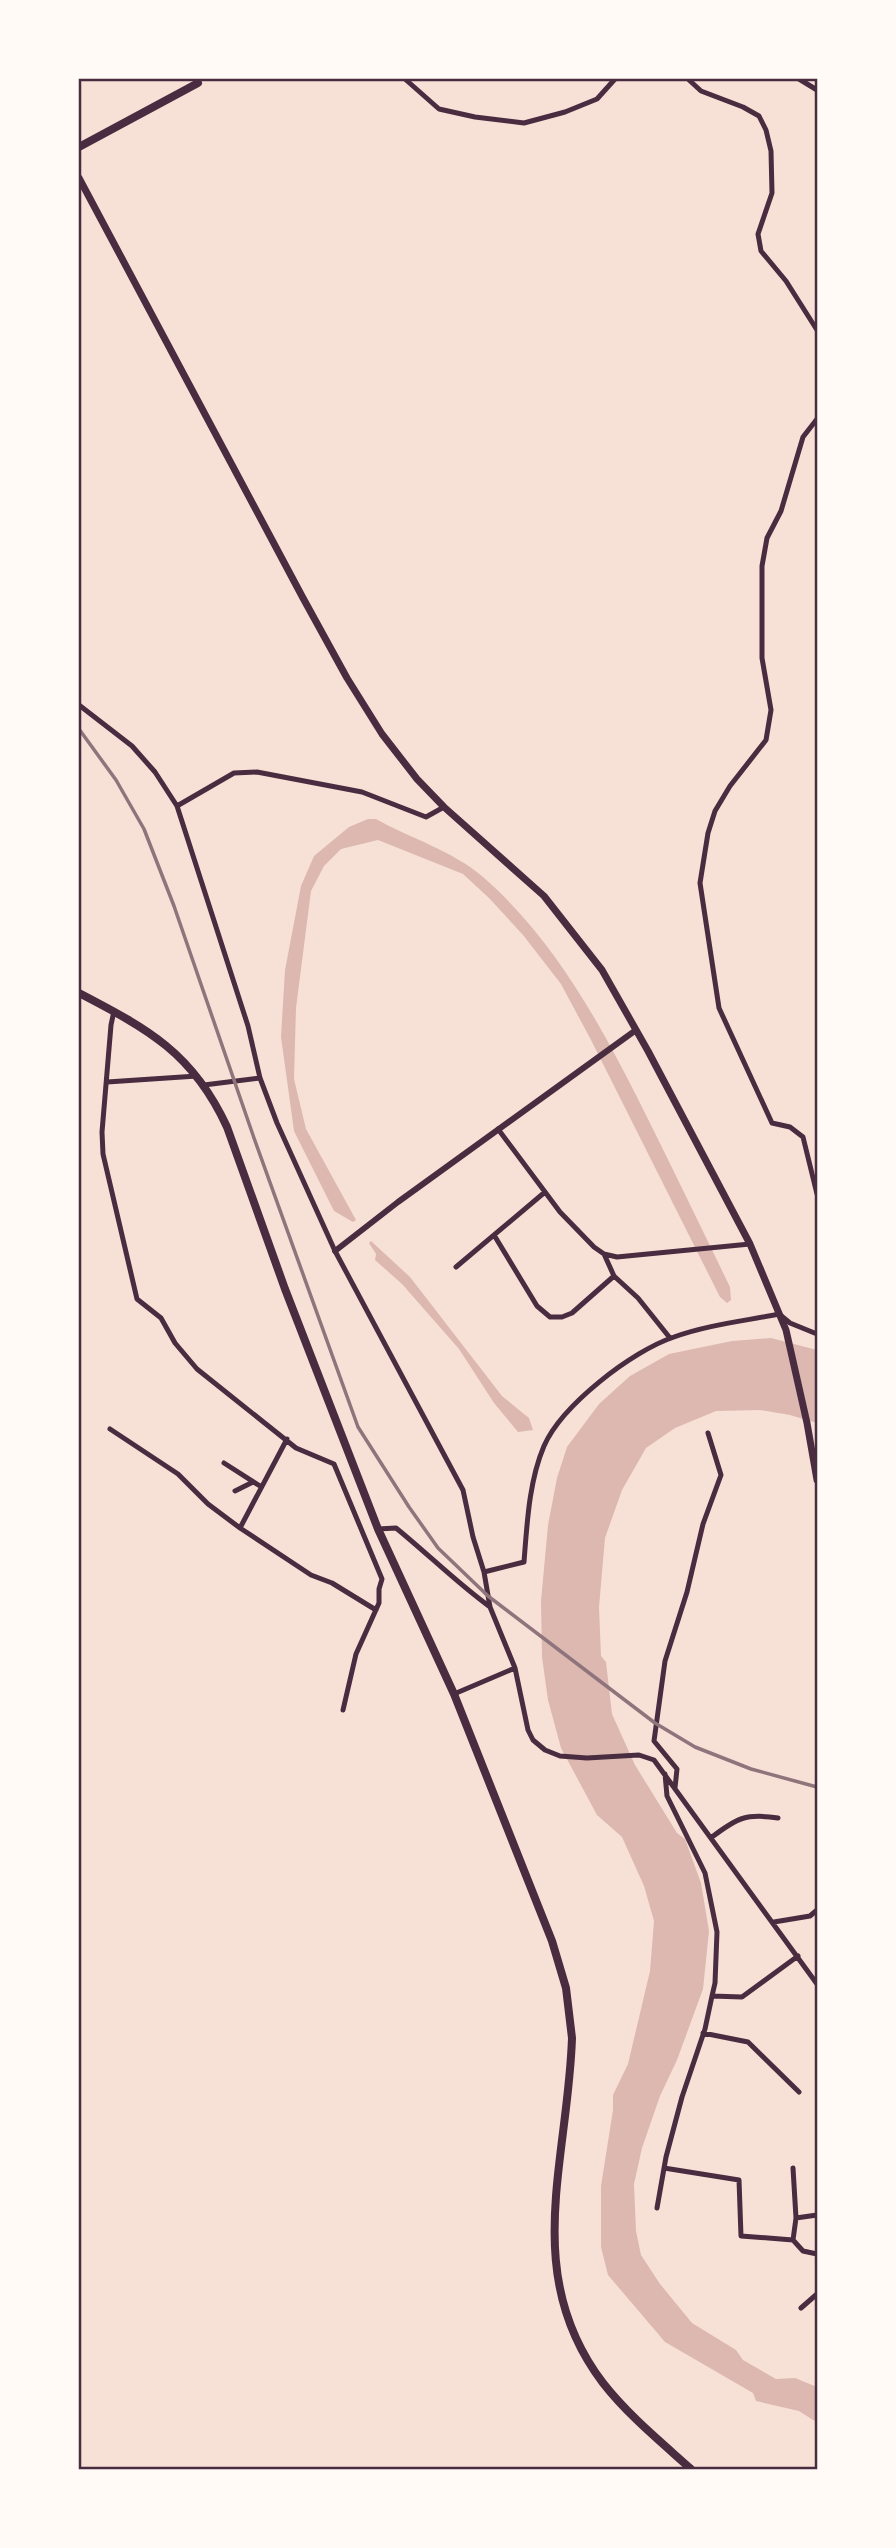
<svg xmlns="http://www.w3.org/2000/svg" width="896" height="2548" font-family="'Sofia Sans Condensed',sans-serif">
<rect width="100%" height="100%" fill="#f7e1d7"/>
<!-- water -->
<path fill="#dcb8b0" d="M368 819H376C410 838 453 851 483 877 553 938 598 1020 639 1101 670 1163 700 1225 730 1287L731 1300 727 1303 720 1297 591 1040 561 984 523 935 489 898 463 874 378 840 341 849 324 866 311 891 296 1008 294 1079 306 1129 356 1220 353 1222 334 1211 294 1131 281 1037 285 970 301 886 314 856 349 827Z
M371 1241 410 1277 502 1396 529 1418 533 1430 518 1432 494 1403 459 1349 402 1284 375 1260 376 1254 369 1243Z
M771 1338 817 1350V1423L790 1415 760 1410 716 1411 675 1428 646 1448 622 1490 605 1538 599 1607 601 1656 606 1662 612 1714 635 1765 677 1833 685 1839 701 1883 709 1931 703 1989 677 2060 660 2096 642 2148 634 2184 636 2231 641 2255 660 2284 692 2323 736 2350 743 2360 776 2379 795 2378 817 2387V2421L813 2420 799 2411 756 2401 753 2393 665 2342 608 2275 601 2247V2186L613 2110V2095L628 2064 650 1971 654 1921 644 1886 622 1837 597 1815 561 1748 548 1700 542 1657 541 1601 548 1525 557 1478 567 1447 599 1404 630 1376 669 1354 732 1341Z"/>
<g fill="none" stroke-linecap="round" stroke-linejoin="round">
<!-- minor -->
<path stroke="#4a2c40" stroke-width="5" d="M405 79 439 109 475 117 524 123 565 112 597 99 615 79
M688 79 701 91 743 107 759 116 766 130 771 151 772 193 758 234 761 251 786 281 817 330
M799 79 817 90
M817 419 803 437 781 511 767 538 762 566V658L771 710 766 740 730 786 715 811 708 833 700 883 719 1008 772 1123 790 1127 803 1137 817 1194
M79 705 132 746 155 772 177 806 248 1026 260 1078 277 1123 335 1251 463 1490 473 1537 484 1572 490 1607 515 1668 528 1730 533 1740 545 1750 560 1756 587 1758 639 1755 654 1760 817 1984
M177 806 234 773 257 772 362 792 426 817 444 807
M114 1011 111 1025 102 1132 103 1154 137 1299 161 1318 175 1343 197 1369 296 1448 334 1464 382 1579 379 1589V1603L356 1654 343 1710
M107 1082 197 1076
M204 1085 260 1078
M498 1129 560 1212 594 1247 604 1254 617 1257 750 1244
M494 1235 537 1306 550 1317H562L572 1313 614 1276
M604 1254 614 1276 638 1298 670 1338
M456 1267 545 1192
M110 1429 178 1474 208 1504 240 1528 311 1575 332 1583 376 1610
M224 1463 260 1486
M235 1491 253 1482
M240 1528 287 1439
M378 1529 396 1528C428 1554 457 1583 490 1607
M484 1572 524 1562C527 1524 529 1481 544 1446 562 1405 632 1351 674 1337 707 1325 744 1321 779 1314L790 1323 817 1334
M454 1694 515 1668
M675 1788 677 1769 654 1741 665 1661 687 1592 703 1524 721 1475 708 1433
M712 1837C737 1818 746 1813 778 1818
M774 1922 810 1916 817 1910
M712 1996 742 1997 798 1956
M703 2033 748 2042 799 2092
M664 2168 739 2180 741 2236 793 2240 796 2218
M793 2168 796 2218 817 2215
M657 2208 666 2157 682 2097 705 2029 712 1996 715 1983 717 1932 705 1873 667 1796 665 1774
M793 2240 803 2251 817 2254
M801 2308 817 2294"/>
<!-- tertiary -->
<path stroke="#4a2c40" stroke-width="6" d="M335 1251 398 1202 636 1030"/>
<!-- secondary -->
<path stroke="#4a2c40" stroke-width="7" d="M79 178 303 598 347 678 382 734 417 779 444 807 544 896 602 970 648 1051 750 1244 786 1330 807 1423 817 1480"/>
<!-- trunk -->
<path stroke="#4a2c40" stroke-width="8" d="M79 147 198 83
M79 993C148 1029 193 1053 227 1127L285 1289 378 1529 454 1694 552 1941 566 1988 572 2038C568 2161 520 2274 603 2383 628 2415 661 2442 691 2469"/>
<!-- rail -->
<path stroke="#8f747c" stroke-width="3.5" d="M79 729 116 780 144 829 174 906 254 1138 358 1427 409 1507 438 1548 488 1596 655 1723 695 1747 751 1769 817 1787"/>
</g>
<!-- border -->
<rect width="896" height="2548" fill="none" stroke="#fffaf5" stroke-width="161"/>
<rect x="80" y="80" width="736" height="2388" fill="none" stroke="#4a2c40" stroke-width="2.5"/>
</svg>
